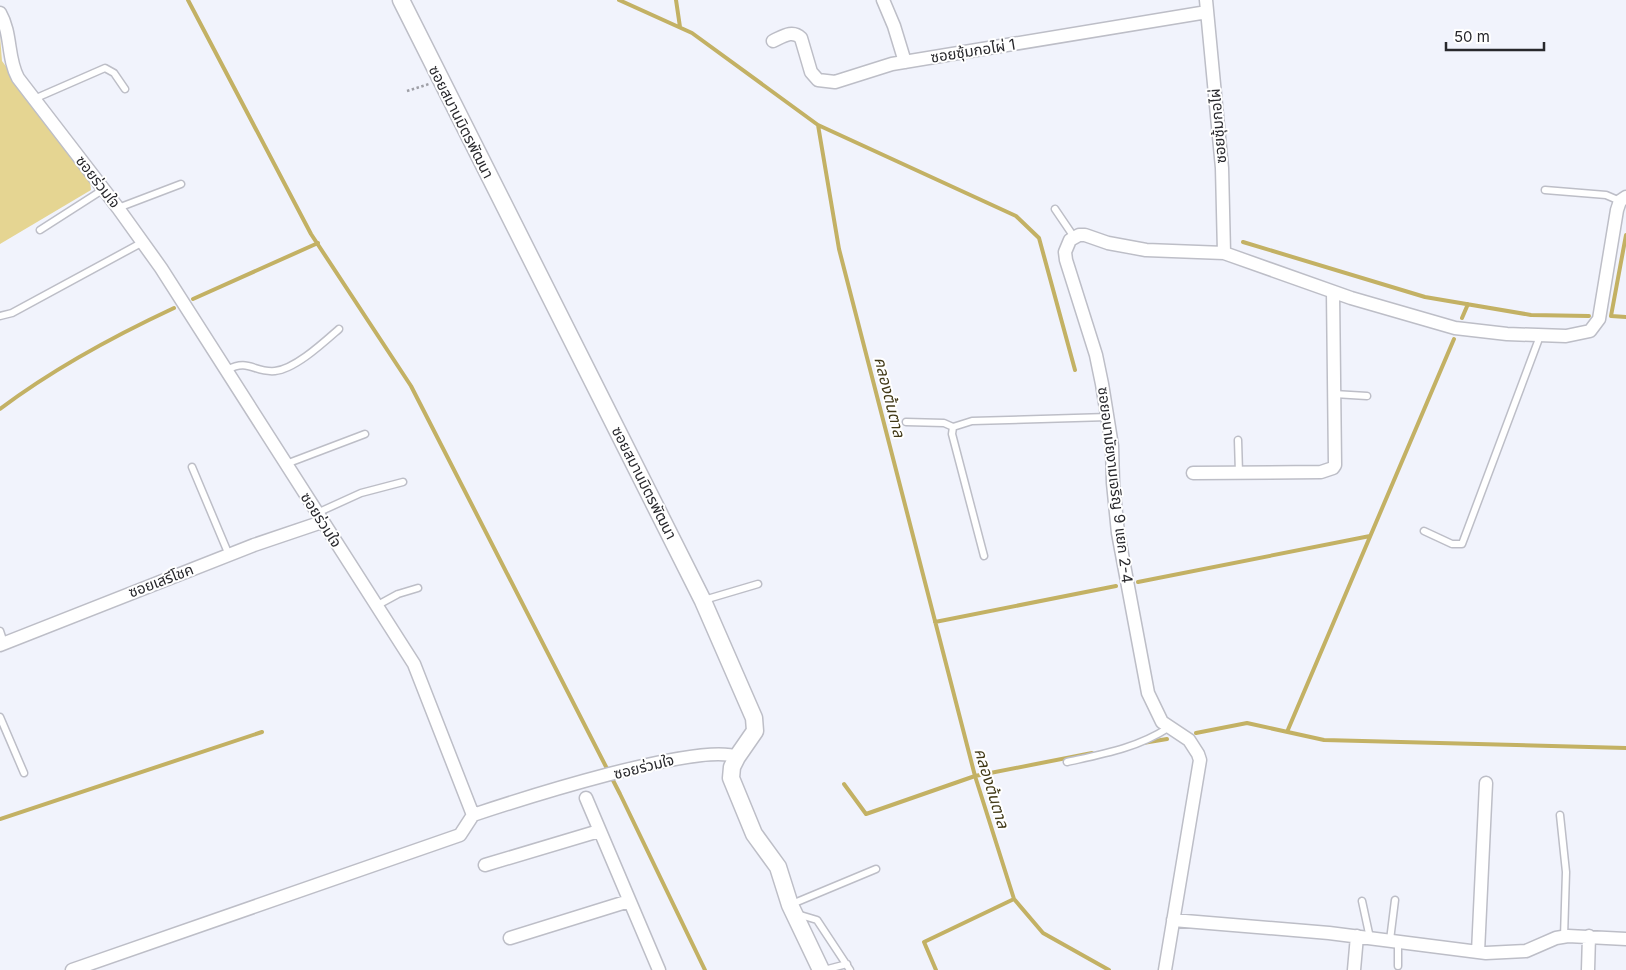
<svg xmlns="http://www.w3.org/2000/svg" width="1626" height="970" font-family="Inter,'Noto Sans Thai',sans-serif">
<rect width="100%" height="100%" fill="#f1f3fc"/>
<!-- green -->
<path fill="#e5d592" d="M0 36 2 61 90 181 91 190 0 244Z"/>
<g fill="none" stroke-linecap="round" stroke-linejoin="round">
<!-- stream -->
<path stroke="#c3b164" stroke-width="4" d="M188 0 311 234 411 386 620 794 705 970
M619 0 692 33 818 125 839 249 975 776 1014 899 924 942 936 970
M676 0 680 27
M818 125 1016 216 1039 238 1075 370
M1626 235 1611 316 1626 317
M1243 242 1425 297 1531 315 1589 316
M193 299 318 243
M1462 318 1468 304
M0 409C53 369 114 336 174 308
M1138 582 1370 536
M935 622 1116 586
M1287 732 1454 339
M1196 733 1247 723 1324 740 1626 748
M1143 743 1167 739
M844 784 866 814 975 776 1092 753
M0 819 262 732
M1014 899 1043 933 1109 970"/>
<defs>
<path id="service" d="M34 99 105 68 114 73 125 89
M1545 190 1606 195 1620 201
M118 208 181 184
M1055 209 1074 237
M40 230 104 189
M0 316 12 313 143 242
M227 370C249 358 254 373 275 371 295 369 323 343 339 329
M1334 394 1367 396
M906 422 944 423 953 427
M1238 440 1239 473
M286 464 365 434
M192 467 229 555
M317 513 361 493 403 482
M1424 531 1452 544H1462L1540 336
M984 556 952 434 953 427 972 421 1108 417
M704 600 758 584
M376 606 398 594 418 588
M0 631 4 643
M0 717 24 773
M1067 762C1103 754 1137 748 1168 728
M1560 815 1566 872 1564 937
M1362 901 1370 938
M792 904 876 869
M797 914 817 920 850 970
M1390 940 1395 900
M1398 942V966
M824 970 847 964"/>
<path id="minor" d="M883 0 894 26 905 62
M1206 0 1222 168 1224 253
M0 13C12 34 7 58 18 78L118 208 161 268 414 664 473 815C518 800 701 741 737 757
M773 41C782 37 792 29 801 38L811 72 818 80 835 82 892 64 1207 12
M1193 473 1321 472 1333 468 1335 465 1333 292
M0 645 254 545 322 522
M586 798 659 970
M485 865 599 831
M1173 920 1329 933 1486 953 1526 951 1556 938 1568 936 1626 939
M510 938 629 901
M1478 952 1486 783
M72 970 460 835 473 815
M1165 970 1200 760 1198 754 1189 740 1162 722 1148 693 1118 533 1113 483 1112 446 1102 384 1096 355 1066 260 1065 252 1070 240 1079 235H1085L1108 243 1146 250 1224 253 1351 298 1455 328 1507 334 1566 336 1590 331 1599 319 1617 210 1620 201 1626 197
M1354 970 1357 936
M1588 970 1589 936"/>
<path id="tertiary" d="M401 0 703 601 754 718 755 731 737 757 732 767 731 778 754 834 778 867 790 905 821 970"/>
</defs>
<!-- service casing -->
<use href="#service" stroke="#bdbec7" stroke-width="9"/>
<!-- minor casing -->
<use href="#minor" stroke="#bdbec7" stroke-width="15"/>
<!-- tertiary casing -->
<use href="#tertiary" stroke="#bdbec7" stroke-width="19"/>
<!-- path -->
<path stroke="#9e9fa6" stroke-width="2.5" stroke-dasharray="2.5 2.5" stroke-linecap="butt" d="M407 91 429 84"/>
<!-- service -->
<use href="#service" stroke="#fff" stroke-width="6"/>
<!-- minor -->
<use href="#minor" stroke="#fff" stroke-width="12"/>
<!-- tertiary -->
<use href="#tertiary" stroke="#fff" stroke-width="16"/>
</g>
<g text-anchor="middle" stroke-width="4" stroke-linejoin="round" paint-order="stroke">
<!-- street labels -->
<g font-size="15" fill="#28282c" stroke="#fff">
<text transform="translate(973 51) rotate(-9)" y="5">ซอยซุ้มกอไผ่ 1</text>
<text transform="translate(461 122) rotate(63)" y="5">ซอยสมานมิตรพัฒนา</text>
<text transform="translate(1218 126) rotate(-95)" y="5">ซอยซุ้มกอไผ่</text>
<text transform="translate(98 182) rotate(52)" y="5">ซอยร่วมใจ</text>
<text transform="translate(644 483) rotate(63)" y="5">ซอยสมานมิตรพัฒนา</text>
<text transform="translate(1115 485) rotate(83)" y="5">ซอยอนามัยงามเจริญ 9 แยก 2-4</text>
<text transform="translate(321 520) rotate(57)" y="5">ซอยร่วมใจ</text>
<text transform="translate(161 581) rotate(-21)" y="5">ซอยเสรีโชค</text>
<text transform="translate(644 767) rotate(-14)" y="5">ซอยร่วมใจ</text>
</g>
<!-- water labels -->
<g font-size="16" font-style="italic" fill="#413917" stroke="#fff">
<text transform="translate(890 397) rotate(76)" y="6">คลองต้นตาล</text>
<text transform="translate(992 788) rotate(73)" y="6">คลองต้นตาล</text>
</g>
</g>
<!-- scale -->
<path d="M1446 42v8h98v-8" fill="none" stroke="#28282c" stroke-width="2.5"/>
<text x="1454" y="42" font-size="15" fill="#28282c" stroke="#ffffff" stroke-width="4" paint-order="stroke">50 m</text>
</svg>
